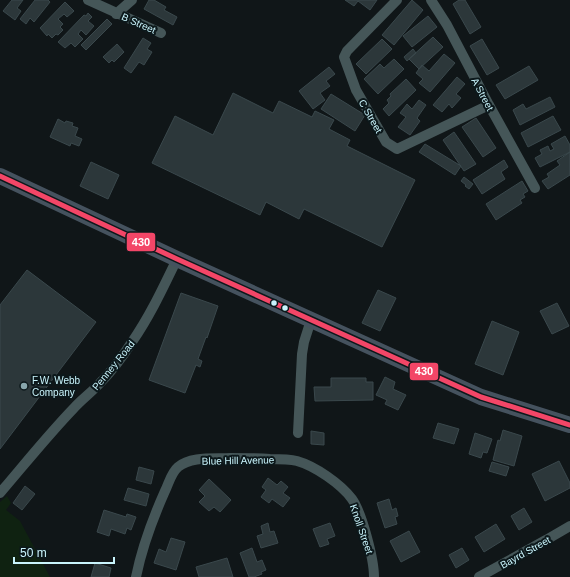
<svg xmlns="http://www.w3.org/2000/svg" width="570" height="577" font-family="Arial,sans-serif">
<rect width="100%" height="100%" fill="#101618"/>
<!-- green -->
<path fill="#0f2211" d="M7 496 11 503 6 510 20 521 50 577H0V502Z"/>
<!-- building -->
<path fill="#2c373a" stroke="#3a484c" d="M12 0H23L17 8 21 11 15 20 3 11Z
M35 0H48L50 2 34 22 30 18 26 24 20 19Z
M149 0H154L166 7 164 10 177 17 173 25 144 9Z
M345 0H377L370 10 358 1 354 6Z
M412 0 423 10 394 45 382 35Z
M459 0H465L481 27 470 34 453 4Z
M65 2 74 11 67 17 64 14 58 19 63 24 60 27 63 30 58 35 56 34 52 38 48 34 47 36 40 28Z
M88 13 92 17 88 21 94 26 86 35 81 30 78 34 83 39 75 47 71 43 65 48 58 42 84 15 86 16Z
M428 16 437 27 412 47 403 36Z
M107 19 112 24 86 50 81 45Z
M433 37 443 47 419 69 409 59Z
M143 38 151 43 147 49 152 52 144 65 139 62 131 73 124 68Z
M382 39 392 49 366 74 356 64Z
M482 39 499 68 487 75 470 46Z
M117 44 124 52 114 62 112 60 109 63 103 57Z
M413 49 416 53 407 61 404 57Z
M444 54 455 63 430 92 419 83 423 79 416 73 422 65 429 71Z
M394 59 404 69 378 94 364 79 380 64 384 68Z
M529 66 538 80 505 99 496 85Z
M329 67 335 74 326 81 330 86 320 93 325 100 313 109 299 91Z
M457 77 465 84 456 94 461 98 452 108 449 104 442 112 433 105Z
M406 79 416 90 389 116 383 109 389 103 387 100 391 96 390 94Z
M233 93 273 113 279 101 312 117 315 111 334 120 329 129 350 140 347 146 415 180 382 247 304 209 299 219 266 202 260 215 152 163 175 116 213 135Z
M331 94 365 115 355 131 321 109Z
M550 97 555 107 520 125 513 110 523 104 526 109Z
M419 100 426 105 417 118 420 121 410 135 398 127 406 117 400 113 407 104 412 109Z
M553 116 561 130 528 147 521 133Z
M476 118 496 148 483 157 462 127Z
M58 119 65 123 66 121 73 123 72 126 78 128 75 136 82 139 79 146 71 143 70 146 50 137Z
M454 132 476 164 464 171 443 140Z
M565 136 570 145V152L540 167 535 158 542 154 540 150 548 146 550 151 554 149 551 144Z
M425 144 461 166 455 175 419 152Z
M570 152V175L548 189 542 181 549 177 547 174 560 165 557 161Z
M504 160 508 167 501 172 505 179 482 194 473 180Z
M91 162 119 175 108 199 80 186Z
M464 177 473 184 469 189 465 186 466 185 461 181Z
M522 181 528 191 523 194 525 197 520 200 522 203 496 220 486 204Z
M27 270 96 322 0 449V305Z
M378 290 396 298 380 331 362 323Z
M181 293 218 306 207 338 206 337 198 359 202 361 200 367 196 365 185 393 149 380Z
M557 303 569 326 552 334 540 311Z
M492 321 519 332 503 375 475 364Z
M385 377 395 382 393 389 406 395 398 410 385 404 387 400 376 395Z
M331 378H366V382H373V400L315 401 314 387H331Z
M438 423 459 429 454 444 433 438Z
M503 430 522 436 514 466 493 460 498 440 500 441Z
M311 431 324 433V445L311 444Z
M475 433 492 439 487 453 483 452 481 458 469 454Z
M559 461 570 483V488L545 501 532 474Z
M492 462 509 467 506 476 489 471Z
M139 467 154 471 151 484 136 480Z
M268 478 277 485 281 481 288 487 283 493 290 498 283 507 272 499 269 503 261 497 266 490 262 487Z
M209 479 231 500 220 512 214 507 209 511 199 502 205 496 199 490Z
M25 486 35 494 22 510 13 503Z
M128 488 149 494 146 506 124 500Z
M389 499 392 510 396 508 398 516 395 517 397 524 385 528 377 503Z
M524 508 532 522 519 530 511 516Z
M104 510 126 517 127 514 136 517 131 530 127 528 125 534 111 529 109 536 97 532Z
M268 523 270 532 274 531 278 543 261 548 257 536 263 534 261 526Z
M330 523 335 536 327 539 329 544 320 547 313 529Z
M496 524 505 539 484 552 475 537Z
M409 531 420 552 401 562 390 541Z
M171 538 185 542 176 570 154 563 159 549 166 552Z
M252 548 257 562 262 560 266 570 261 572 262 574 254 577H249L240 553Z
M462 548 469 560 456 568 449 555Z
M227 558 233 577H199L196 567Z
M95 563 111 568 109 577H91Z"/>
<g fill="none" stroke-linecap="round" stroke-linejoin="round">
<!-- street -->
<path stroke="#455658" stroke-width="10" d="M88 0 161 33
M397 0 347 51 344 57 356 90 386 142 397 149 489 105
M431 0 447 25 489 105 535 188
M116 14 132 0
M298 433 302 354 304 342 311 320
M0 493C24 465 48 435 74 408 82 399 92 392 100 383 112 371 123 356 132 342 150 316 163 288 177 259
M136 577C142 547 153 518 165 491 169 483 171 473 178 467 191 456 214 459 231 458 244 458 257 458 270 459 279 459 289 459 297 461 315 466 341 484 352 499 362 513 374 559 374 577
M479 577 546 540 570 526"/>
<!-- primary -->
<path stroke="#45525e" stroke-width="16" d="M0 176 177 259 481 397 570 425"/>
<defs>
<path id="bus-1" d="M0 176 177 259 481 397 570 425"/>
</defs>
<!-- bus-1 casing -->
<use href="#bus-1" stroke="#0c181b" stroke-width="8"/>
<!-- bus-1 -->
<use href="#bus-1" stroke="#f34667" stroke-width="5"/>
</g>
<!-- markers -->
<g fill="#c9f4fc" stroke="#0c181b" stroke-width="1.5">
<circle cx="274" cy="303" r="3.5"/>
<circle cx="285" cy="308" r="3.5"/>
</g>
<circle fill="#88a6ac" stroke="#0c181b" stroke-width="1.5" cx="24" cy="386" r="4"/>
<g text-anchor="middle" stroke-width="4" stroke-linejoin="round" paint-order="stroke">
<!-- street labels -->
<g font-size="10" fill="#c9f4fc" stroke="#0c181b">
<text transform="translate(139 23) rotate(24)" y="4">B Street</text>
<text transform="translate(483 94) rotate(62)" y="4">A Street</text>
<text transform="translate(371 116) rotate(60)" y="4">C Street</text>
<text transform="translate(113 365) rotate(-51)" y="4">Penney Road</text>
<text transform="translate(238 460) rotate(-1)" y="4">Blue Hill Avenue</text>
<text transform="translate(362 529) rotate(71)" y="4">Knoll Street</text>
<text transform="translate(525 552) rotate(-29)" y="4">Bayrd Street</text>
</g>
<!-- poi labels -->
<g font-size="10" fill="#c9f4fc" stroke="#0c181b" text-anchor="start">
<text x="32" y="384">F.W. Webb<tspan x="32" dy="12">Company</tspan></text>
</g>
</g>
<g stroke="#0c181b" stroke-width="1.5">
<rect x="126" y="232" width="30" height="20" rx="4" fill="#f34667"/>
<rect x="409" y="362" width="30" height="19" rx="4" fill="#f34667"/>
</g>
<g font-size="11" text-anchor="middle" font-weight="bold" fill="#fff">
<text x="141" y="246">430</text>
<text x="424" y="375">430</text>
</g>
<!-- scale -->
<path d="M14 557v6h100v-6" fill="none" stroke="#c9f4fc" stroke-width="2"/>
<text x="20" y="557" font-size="12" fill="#c9f4fc" stroke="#0c181b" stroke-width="3" paint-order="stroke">50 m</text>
</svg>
